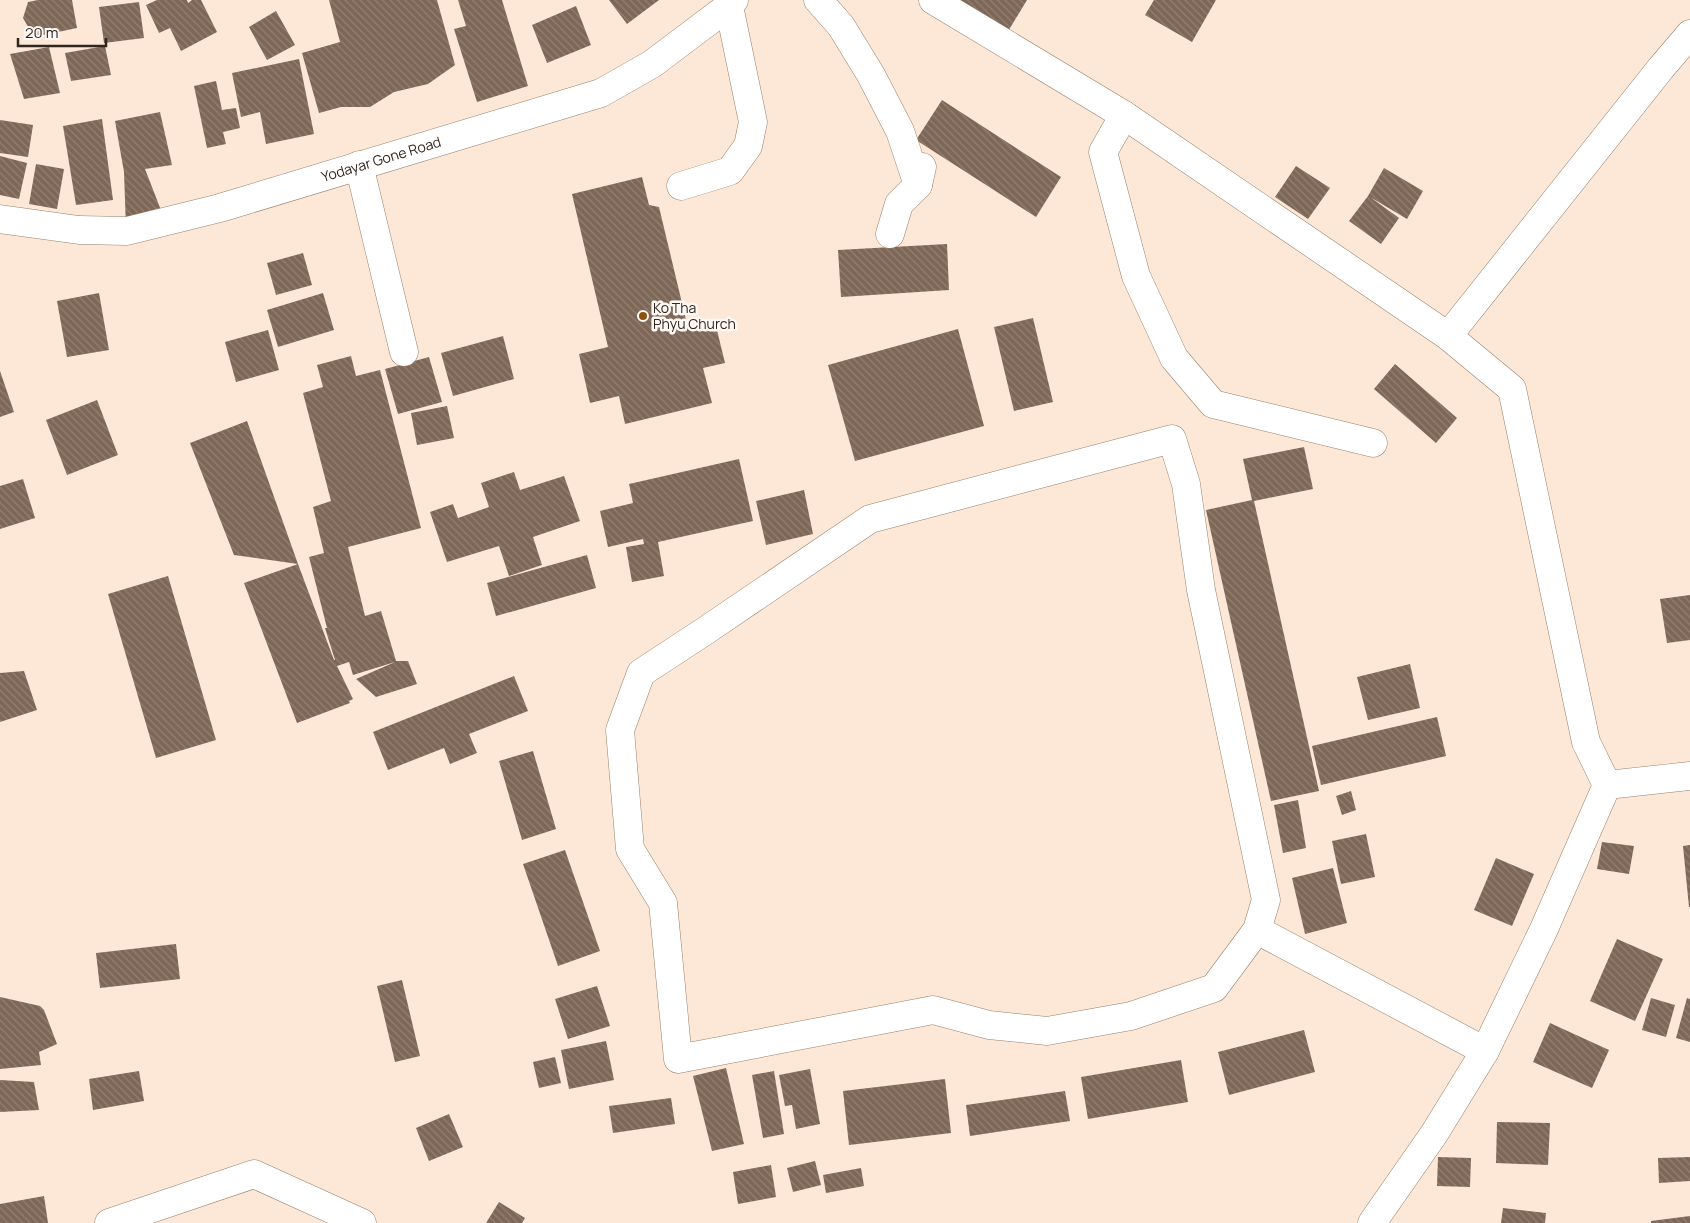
<svg xmlns="http://www.w3.org/2000/svg" width="1690" height="1223" font-family="Manrope,sans-serif">
<defs>
<pattern id="building-back-hatch" width="6" height="6" patternUnits="userSpaceOnUse" patternTransform="scale(1.25)"><rect width="6" height="6" fill="#7e6756"/><path d="M-1 5l2 2M0 0l6 6M5-1l2 2" fill="none" stroke="#928175"/></pattern>
</defs>
<rect width="100%" height="100%" fill="#fde8d7"/>
<!-- building -->
<path fill="url(#building-back-hatch)" d="M38 0H72L77 28 34 37 23 18 28 2Z
M157 0H187L188 3 192 0H201L217 32 181 51 170 28 159 33 146 5Z
M329 0H437L455 65 428 84 394 92 370 107H341L319 113 302 53 340 42Z
M458 0H502L528 86 477 102 454 29 466 26Z
M609 0H659L627 24Z
M951 0H1027L1007 33Z
M1154 0H1216L1192 42 1145 15Z
M139 2 144 38 104 43 99 7Z
M576 6 591 45 547 63 532 25Z
M276 11 295 45 267 60 249 27Z
M105 46 111 75 71 81 65 53Z
M49 47 60 93 24 99 10 54Z
M299 59 314 134 266 144 260 112 241 117 232 73Z
M216 81 222 110 236 108 240 128 223 132 226 144 207 148 194 86Z
M942 100 1061 177 1036 217 916 140Z
M160 112 172 165 145 169 164 218 126 228 124 172 115 121Z
M102 119 113 200 76 205 63 126Z
M0 120 33 125 28 157 0 153Z
M0 156 27 163 19 199 0 195Z
M36 164 64 169 57 209 29 204Z
M1296 166 1330 188 1308 219 1275 197Z
M1384 168 1423 191 1407 219 1370 197 1399 218 1381 244 1349 221 1368 196Z
M642 177 649 205 659 207 688 328 715 322 725 363 703 368 712 403 625 424 619 396 590 403 579 354 608 347 572 194Z
M947 244 949 290 841 297 838 250Z
M303 253 312 285 276 295 267 263Z
M99 293 109 350 67 357 57 301Z
M323 293 334 330 278 347 267 310Z
M1033 318 1053 402 1014 411 994 327Z
M958 329 984 426 855 461 828 365Z
M268 330 279 370 236 382 225 342Z
M503 336 514 379 453 396 441 353Z
M351 356 356 376 380 370 421 528 348 547 365 616 381 611 396 661H408L417 684 376 697 356 679 395 662 353 675 349 662 337 666 353 699 349 701 350 703 297 723 244 583 298 564 334 660H335L325 628H327L309 557 324 553 313 507 331 501 303 393 323 387 317 365Z
M429 357 442 402 398 414 385 369Z
M1395 364 1457 418 1436 443 1374 389Z
M0 371 14 412 0 417Z
M97 400 118 455 67 475 46 420Z
M447 406 454 438 417 445 411 413Z
M247 421 298 564 234 555 190 443Z
M1304 447 1313 489 1254 501 1319 791 1271 801 1206 510 1252 500 1243 459Z
M739 459 753 521 658 542 664 576 632 582 626 547 644 544 643 539 608 547 600 511 633 503 629 484Z
M514 472 520 490 564 476 580 521 533 537 542 565 509 576 499 546 447 562 430 512 453 504 458 518 489 507 481 483Z
M23 479 35 518 0 529V486Z
M804 490 813 534 766 545 756 501Z
M587 555 596 588 496 616 487 583Z
M168 576 216 740 156 758 108 594Z
M1690 595V640L1667 643 1660 599Z
M1410 664 1420 708 1368 720 1357 677Z
M24 671 37 710 0 722V673Z
M514 676 528 711 469 734 477 753 450 764 444 748 388 770 373 732Z
M1437 717 1446 756 1321 785 1312 746Z
M533 751 556 829 522 840 499 761Z
M1351 791 1356 810 1342 815 1336 796Z
M1298 800 1306 848 1283 853 1274 805Z
M1366 834 1375 877 1341 884 1332 841Z
M1602 842 1634 846 1629 874 1597 869Z
M1690 845V907H1689L1683 846Z
M565 850 600 951 558 966 523 864Z
M1496 858 1534 874 1512 926 1474 910Z
M1333 868 1347 923 1305 934 1292 878Z
M1617 939 1663 959 1635 1021 1590 1001Z
M176 944 180 979 100 988 96 953Z
M402 980 420 1056 395 1062 377 986Z
M597 986 610 1026 568 1039 555 999Z
M0 997 40 1006 44 1010 57 1044 39 1052 41 1065 0 1069Z
M1651 998 1675 1005 1666 1037 1642 1030Z
M1687 998 1690 999V1042L1676 1038Z
M1550 1023 1609 1050 1592 1088 1533 1062Z
M1304 1030 1315 1072 1229 1095 1218 1052Z
M606 1041 614 1080 569 1089 561 1050Z
M555 1057 561 1083 539 1088 533 1062Z
M1181 1060 1188 1102 1088 1119 1081 1077Z
M726 1068 744 1144 712 1151 693 1076Z
M810 1069 820 1124 796 1129 792 1105 785 1106 779 1075Z
M139 1071 144 1101 93 1110 89 1079Z
M774 1071 784 1134 763 1138 752 1075Z
M945 1079 951 1133 849 1145 843 1091Z
M0 1080 34 1082 39 1110 0 1112Z
M1065 1091 1070 1121 970 1136 966 1105Z
M671 1098 675 1124 613 1133 609 1106Z
M449 1114 463 1147 429 1161 416 1128Z
M1497 1122 1550 1123 1548 1165 1496 1163Z
M1438 1157 1471 1158 1470 1187 1437 1186Z
M1690 1157V1181L1659 1183 1658 1158Z
M815 1161 821 1185 793 1192 787 1168Z
M771 1165 776 1197 738 1204 733 1172Z
M861 1168 864 1186 826 1193 823 1175Z
M44 1196 48 1223H0V1204Z
M499 1202 525 1218 522 1223H486Z
M1503 1208 1546 1213 1545 1223H1501Z
M1690 1216V1223H1651V1221Z"/>
<g fill="none" stroke-linecap="round" stroke-linejoin="round">
<defs>
<g id="minor">
<path d="M818 0 841 26 871 75 900 131 918 185"/>
<path d="M933 0 1124 115 1448 336 1512 389 1586 742 1607 785 1544 929 1485 1051 1434 1134 1372 1223"/>
<path d="M1124 115 1103 152 1136 276 1174 358 1213 404 1373 443"/>
<path d="M359 165 404 352"/>
<path d="M681 186 730 171 748 146 753 122 729 6"/>
<path id="s1" d="M0 219 79 230 127 231 220 208 601 93 652 64 729 6 734 0"/>
<path d="M890 234 899 204 918 185 922 167"/>
<path d="M1448 336 1661 68 1690 34"/>
<path d="M1607 785 1690 776"/>
<path d="M1257 930 1214 988 1131 1016 1047 1031 989 1025 933 1010 678 1059 663 903 630 849 620 730 641 673 705 631 870 519 1172 439 1186 484 1201 590 1266 900 1257 930 1485 1051"/>
<path d="M109 1223 254 1174 362 1223"/>
</g>
</defs>
<!-- minor casing -->
<use href="#minor" stroke="#98816e" stroke-width="29"/>
<!-- minor -->
<use href="#minor" stroke="#fff" stroke-width="28"/>
</g>
<!-- markers -->
<circle fill="#8c5010" stroke="#fdf8f4" stroke-width="2" cx="643" cy="316" r="5"/>
<g text-anchor="middle" stroke-width="5" stroke-linejoin="round" paint-order="stroke">
<!-- street labels -->
<g font-size="14" fill="#30261f" stroke="#fdf8f4">
<text dy="5" stroke="none"><textPath href="#s1" startOffset="392">Yodayar Gone Road</textPath></text>
</g>
<!-- poi labels -->
<g font-size="14" fill="#30261f" stroke="#fdf8f4" text-anchor="start">
<text x="653" y="313">Ko Tha<tspan x="653" dy="16">Phyu Church</tspan></text>
</g>
</g>
<!-- scale -->
<path d="M18 38v8h88v-8" fill="none" stroke="#30261f" stroke-width="2.5"/>
<text x="25" y="38" font-size="15" fill="#30261f" stroke="#fdf8f4" stroke-width="4" paint-order="stroke">20 m</text>
</svg>
